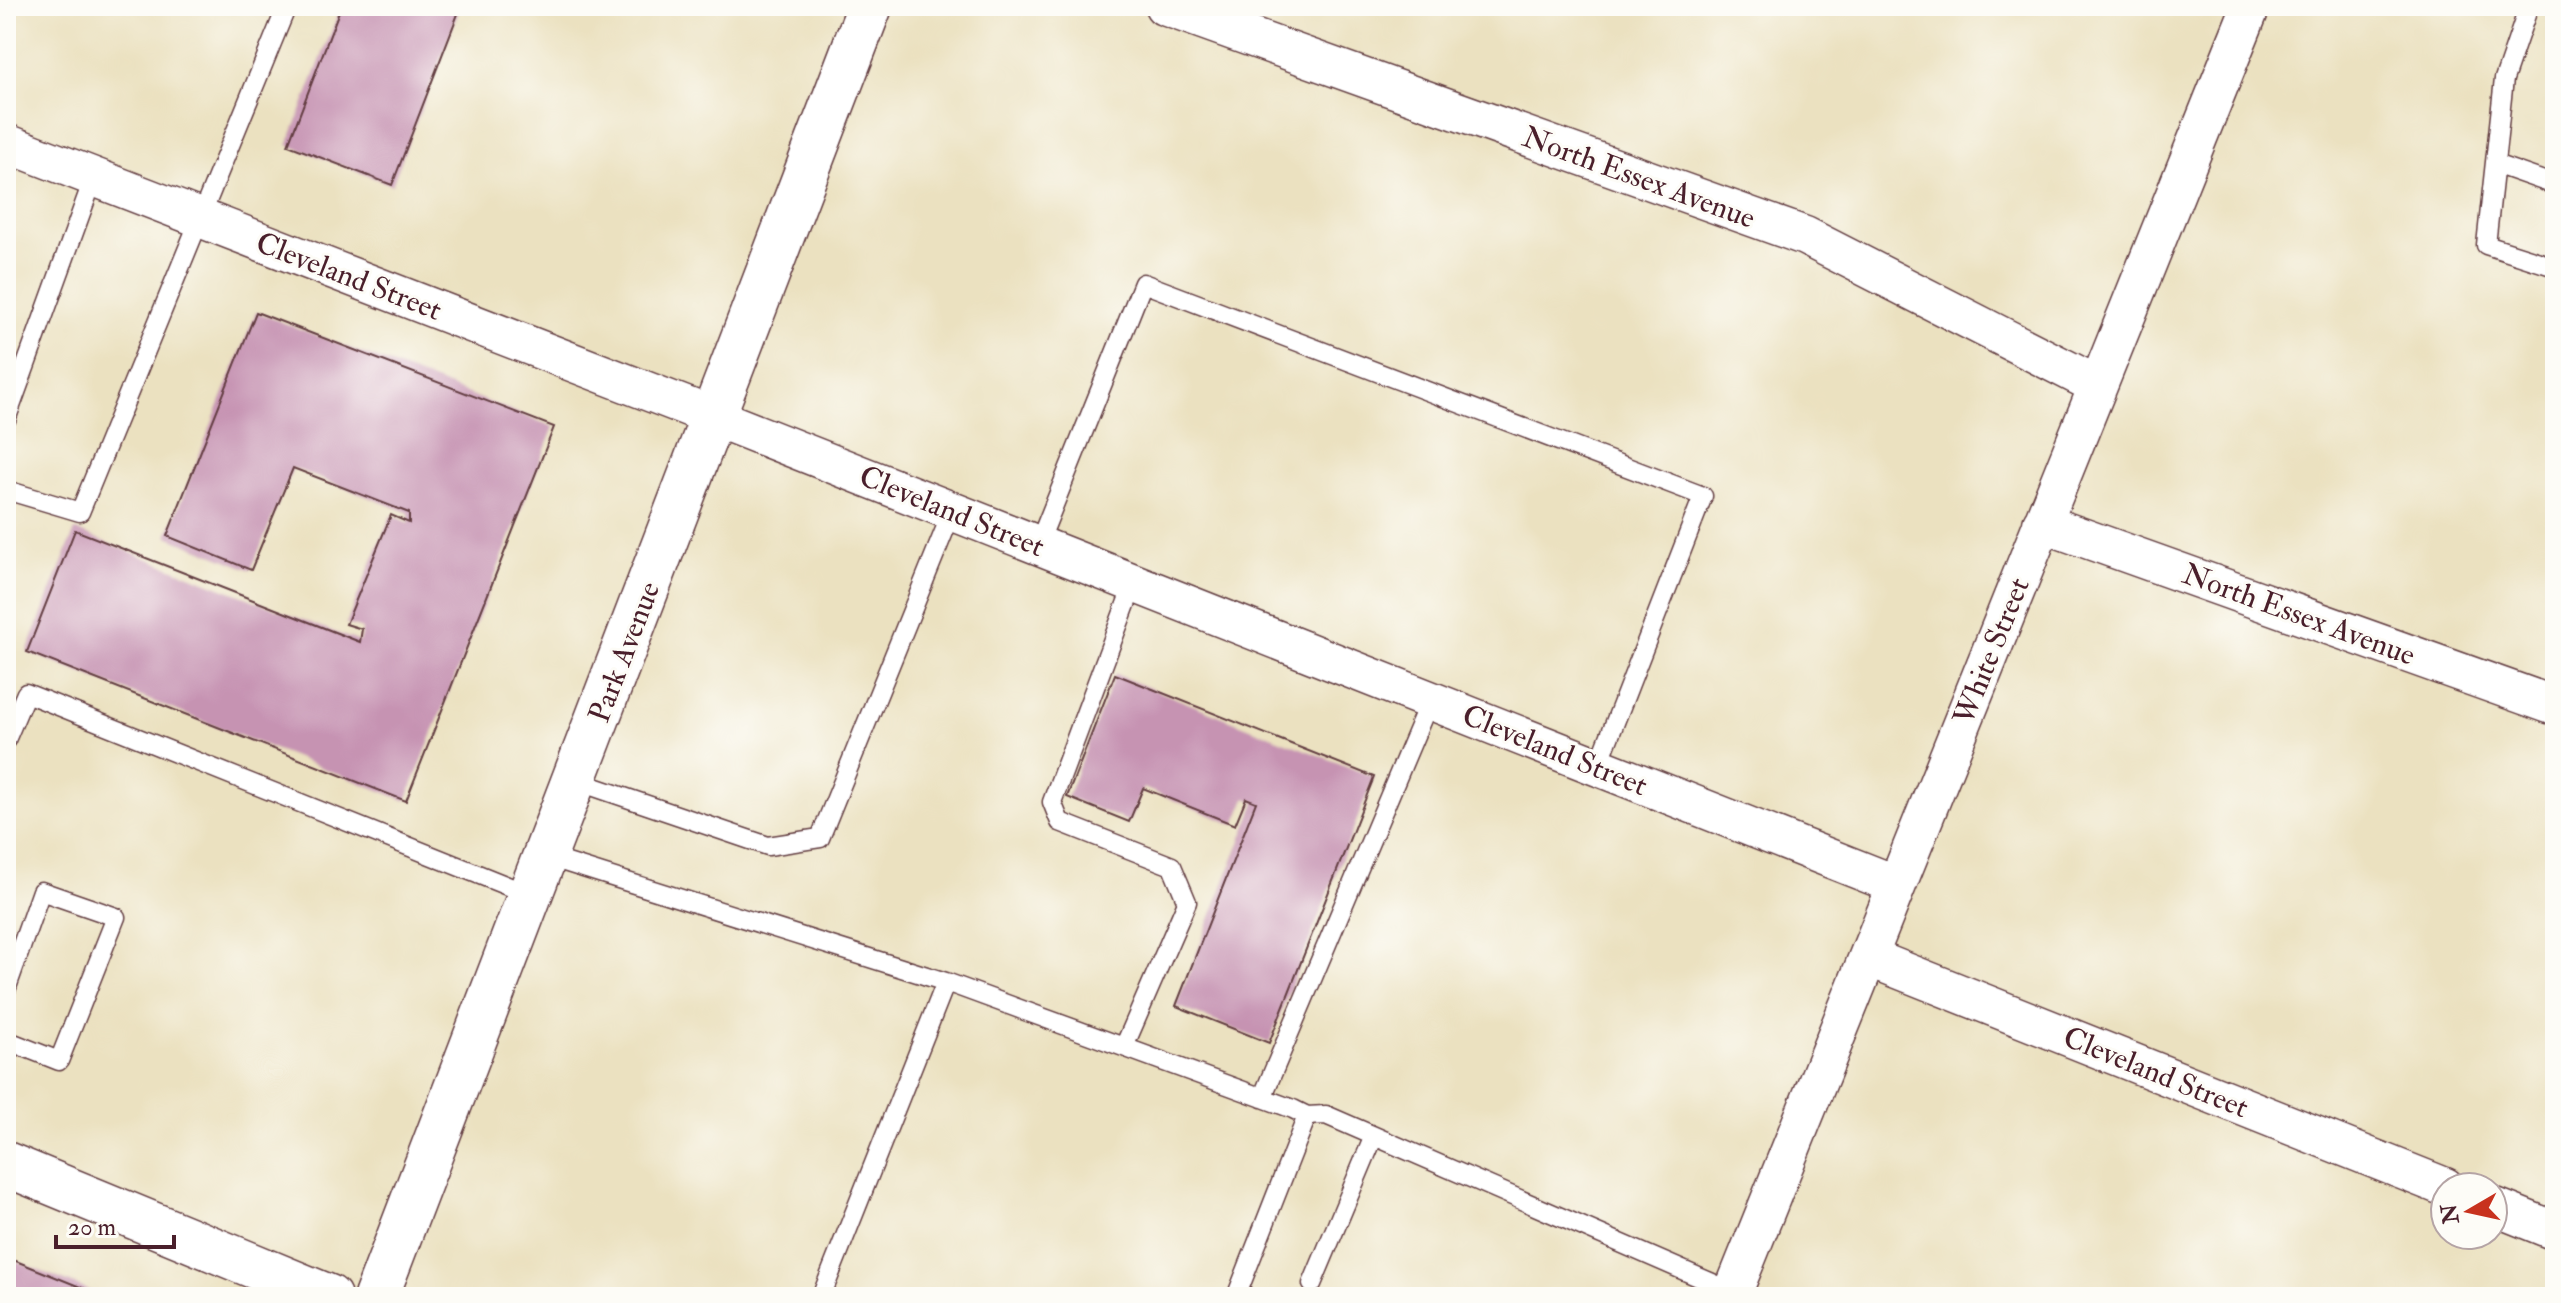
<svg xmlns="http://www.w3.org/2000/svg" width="2561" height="1303" font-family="'IM FELL Double Pica',serif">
<rect width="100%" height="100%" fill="#fdfcf7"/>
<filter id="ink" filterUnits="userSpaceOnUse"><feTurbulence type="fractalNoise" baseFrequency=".0125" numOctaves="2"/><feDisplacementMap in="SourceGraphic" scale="16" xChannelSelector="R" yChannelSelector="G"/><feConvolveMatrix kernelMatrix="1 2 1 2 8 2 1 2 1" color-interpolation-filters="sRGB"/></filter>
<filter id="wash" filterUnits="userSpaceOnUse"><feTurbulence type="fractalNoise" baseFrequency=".006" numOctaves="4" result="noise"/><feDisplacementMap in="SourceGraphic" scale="32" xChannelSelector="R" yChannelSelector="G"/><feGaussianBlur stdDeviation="1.8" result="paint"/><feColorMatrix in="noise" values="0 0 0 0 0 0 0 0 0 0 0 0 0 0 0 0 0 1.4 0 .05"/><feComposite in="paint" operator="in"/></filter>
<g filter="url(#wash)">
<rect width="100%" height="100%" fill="#ebe1c0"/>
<g id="blocks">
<!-- building -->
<path fill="#c693b2" d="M341 6H461L392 185 288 145Z
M256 312 554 427 406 801 27 652 75 530 360 642 362 629 346 624 391 515 409 523V513L293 468 251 570 167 536Z
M1115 674 1374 777 1269 1043 1176 1006 1256 802 1246 798 1235 825 1143 788 1129 822 1067 797Z
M6 1257 105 1297H6Z"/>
</g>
</g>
<g filter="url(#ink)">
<use href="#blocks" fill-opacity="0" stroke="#623c41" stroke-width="2"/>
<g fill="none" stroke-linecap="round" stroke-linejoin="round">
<defs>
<path id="service" d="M2529 6 2504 79 2486 245 2555 267
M2495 164 2555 185
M6 420 94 177
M6 490 80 512 287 6
M1038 545 1143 283 1703 496 1598 766
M6 740 26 693 530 895
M574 780 768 846 820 838 952 512
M545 856 946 982 1293 1109 1307 1116 1236 1297
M6 990 41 891 116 917 59 1061 6 1040
M1124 1047 1187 902 1172 866 1060 822 1052 802 1134 583
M1262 1098 1430 700
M1307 1116 1326 1115 1733 1292
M1312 1284 1374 1136
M821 1297 946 982"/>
<path id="minor" d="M1164 6 1805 236 2097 385
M6 143 714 417 1897 885
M2042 523 2555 706
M1868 957 2445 1187
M2493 1206 2555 1231
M1731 1297 2251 6"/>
<path id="secondary" d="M6 1164 329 1297"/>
<path id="primary" d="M376 1297 870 6"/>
</defs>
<!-- service casing -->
<use href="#service" stroke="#623c41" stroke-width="21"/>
<!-- minor casing -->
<use href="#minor" stroke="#623c41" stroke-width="41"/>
<!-- secondary casing -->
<use href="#secondary" stroke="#623c41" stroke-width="47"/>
<!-- primary casing -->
<use href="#primary" stroke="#623c41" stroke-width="47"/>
<!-- service -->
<use href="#service" stroke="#fff" stroke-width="18"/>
<!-- minor -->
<use href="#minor" stroke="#fff" stroke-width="38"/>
<!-- secondary -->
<use href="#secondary" stroke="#fff" stroke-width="44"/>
<!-- primary -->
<use href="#primary" stroke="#fff" stroke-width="44"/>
</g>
</g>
<g text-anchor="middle" stroke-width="6" stroke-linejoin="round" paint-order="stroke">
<!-- street labels -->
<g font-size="30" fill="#4a1f2b" stroke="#fdfcf7">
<text transform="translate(1639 177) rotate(20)" y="10">North Essex Avenue</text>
<text transform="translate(349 276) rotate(21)" y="10">Cleveland Street</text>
<text transform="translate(952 511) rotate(22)" y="10">Cleveland Street</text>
<text transform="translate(2299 614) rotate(20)" y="10">North Essex Avenue</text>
<text transform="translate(1991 651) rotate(-68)" y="10">White Street</text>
<text transform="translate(624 652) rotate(-69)" y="10">Park Avenue</text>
<text transform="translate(1555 750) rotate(22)" y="10">Cleveland Street</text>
<text transform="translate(2156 1072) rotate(22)" y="10">Cleveland Street</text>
</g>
</g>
<!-- margin -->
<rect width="2561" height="1303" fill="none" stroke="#fdfcf7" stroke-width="32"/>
<!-- north arrow -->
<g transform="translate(2469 1211) rotate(261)"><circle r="38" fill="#fdfcf7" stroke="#b5a4a5" stroke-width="2"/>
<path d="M0-6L14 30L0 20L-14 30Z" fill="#c8321e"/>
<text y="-12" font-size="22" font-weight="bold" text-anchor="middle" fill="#4a1f2b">N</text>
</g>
<!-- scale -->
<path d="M56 1235v12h118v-12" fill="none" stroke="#4a1f2b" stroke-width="4"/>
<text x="68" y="1235" font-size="24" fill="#4a1f2b" stroke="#fdfcf7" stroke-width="6" paint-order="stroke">20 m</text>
</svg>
